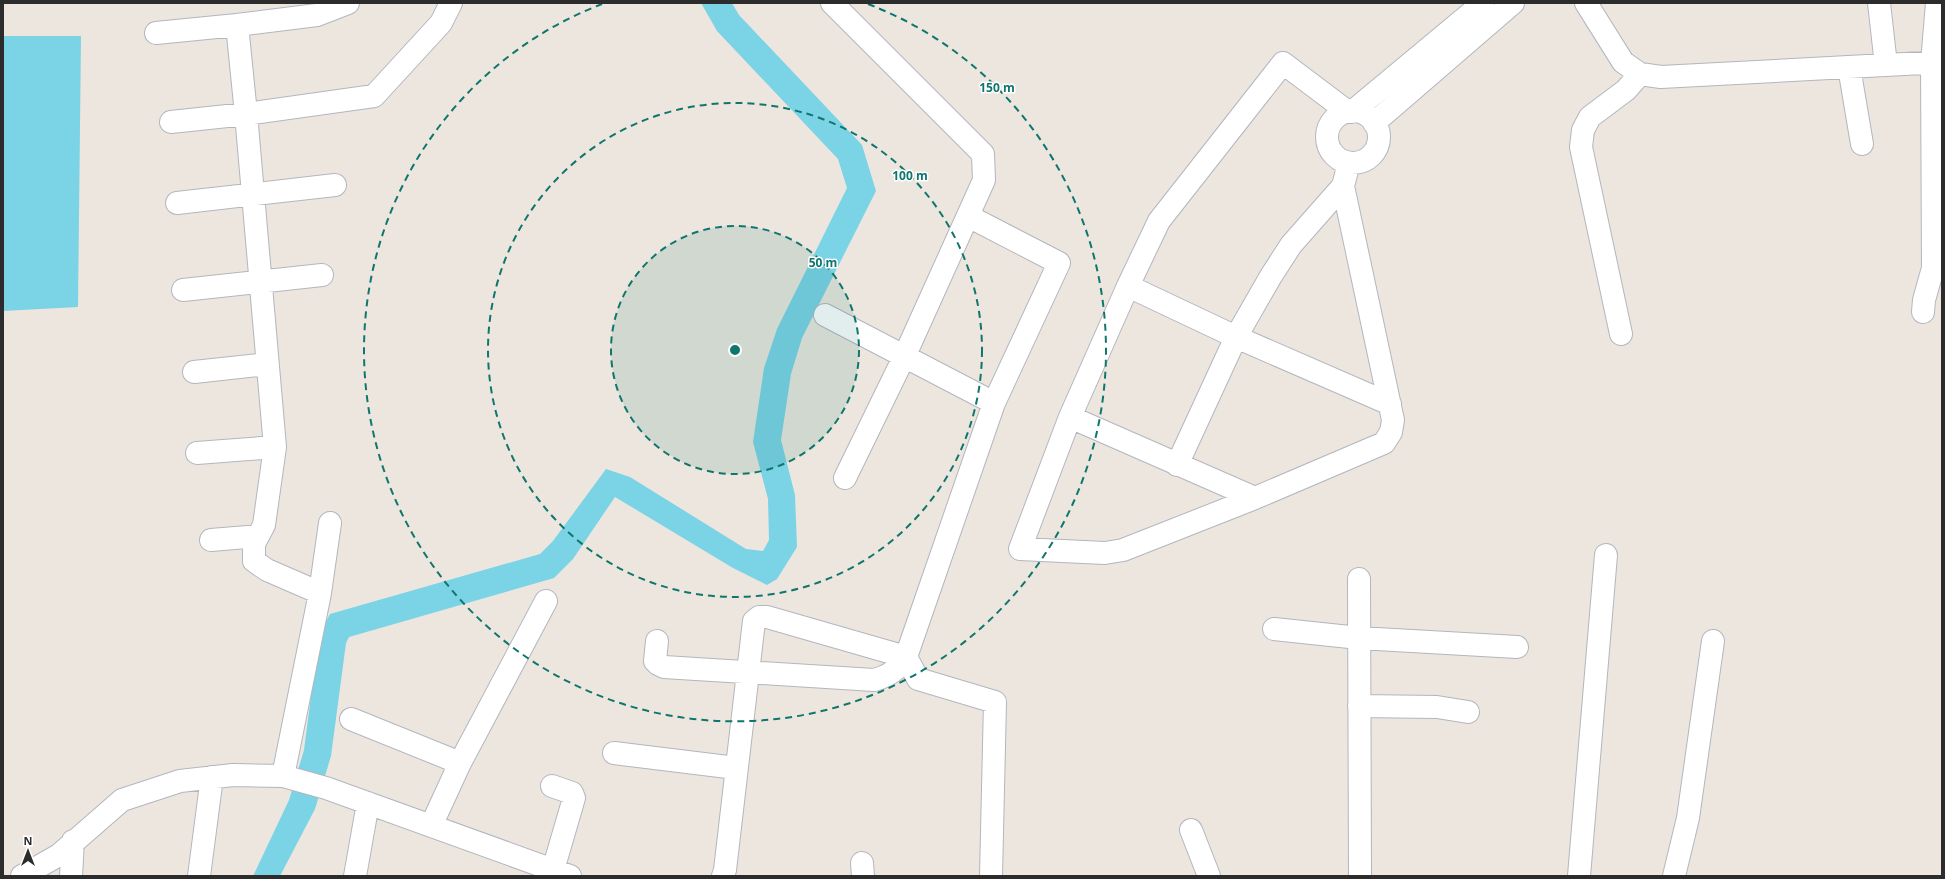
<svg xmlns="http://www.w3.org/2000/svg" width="1945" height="879" font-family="'Open Sans',sans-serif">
<rect width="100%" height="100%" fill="#ece6df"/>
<!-- water -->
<path fill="#7bd3e6" d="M701 3H732L739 15 862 145 876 191 802 338 791 374 781 440 795 495 797 547 777 579 767 585 733 568 615 497 573 559 554 578 349 637 346 643 331 756 315 809 280 876H253L289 800 304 750 319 635 330 614 540 554 553 541 606 469 630 477 746 549 763 551 769 540 768 499 753 442 764 368 777 329 847 188 838 159 717 31Z
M3 36H81L78 307 3 311Z"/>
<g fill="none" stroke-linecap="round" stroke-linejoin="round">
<defs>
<path id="minor" d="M832 3 983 154 984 180 905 355 845 478
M1586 3 1623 62 1640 74 1661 77 1942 62
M1879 3 1886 65
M156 33 237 25
M1849 67 1862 144
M1327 137a26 26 0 1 1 52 0a26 26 0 1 1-52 0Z
M1352 112 1483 3
M171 122 246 114 374 96 441 23 451 3
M1374 123 1513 3
M1343 186 1393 420 1391 432 1384 443 1255 498 1123 550 1105 553 1020 549 1070 417 1128 286 1159 221 1283 63 1348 112
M177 203 335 185
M968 216 1059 263 994 403 906 657 918 679 995 702 991 876
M1128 286 1236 337 1390 404
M183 290 322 275
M1923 312 1924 300 1933 268 1932 63 1937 3
M825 315 994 403
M1621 334 1581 147 1583 130 1590 117 1626 90 1640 74
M194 372 267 364
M1070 417 1255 498
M197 453 275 447
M1177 465 1236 337 1271 276 1291 245 1343 186 1349 163
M211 540 258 536
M1359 579 1360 876
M320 593 267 570 254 561V544L264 525 275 447 246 114 237 25 317 15 348 3
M1274 629 1359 638 1517 647
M657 641 655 661 658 664 664 667 874 680C889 676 897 670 906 657L767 617H759L754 621C744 704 734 787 725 870L723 876
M1359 706 1437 707 1468 712
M351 719 460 763
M614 753 736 768
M283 776 320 593 330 523
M552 786 572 793 574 798 553 870
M431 826 460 763 546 601
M1191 830 1209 876
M862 863 863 876
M22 876 59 855 122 800 180 781 233 775 283 776 326 788 570 876
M71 876 73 841
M199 876 212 777
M355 876 368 803
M1579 876 1606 555
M1674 876 1688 818 1713 641"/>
</defs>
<!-- minor casing -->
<use href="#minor" stroke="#b3b6be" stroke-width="24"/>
<!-- minor -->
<use href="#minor" stroke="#fff" stroke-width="22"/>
</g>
<!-- distance rings -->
<circle cx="735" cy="350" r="124" fill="#0f766e" fill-opacity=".12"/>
<g fill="none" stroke="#0f766e" stroke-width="2" stroke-dasharray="7 5">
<circle cx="735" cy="350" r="124"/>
<circle cx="735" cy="350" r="247"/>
<path d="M868 4A371 371 0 1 1 602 4"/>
</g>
<circle cx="735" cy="350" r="6" fill="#0f766e" stroke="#fff" stroke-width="2"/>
<g font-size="12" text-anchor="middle" font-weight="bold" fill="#0f766e" stroke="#fff" stroke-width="3" stroke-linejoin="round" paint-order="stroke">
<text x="997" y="92">150 m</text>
<text x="910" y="180">100 m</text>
<text x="823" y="267">50 m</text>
</g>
<!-- border -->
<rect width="1945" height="879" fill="none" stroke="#2c2c2c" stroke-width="8"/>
<!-- north arrow -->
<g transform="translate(28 851)" stroke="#ffffff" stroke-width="3" paint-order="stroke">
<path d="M0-3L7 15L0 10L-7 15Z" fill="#2c2c2c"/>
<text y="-6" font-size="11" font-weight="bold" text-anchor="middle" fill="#2c2c2c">N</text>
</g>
</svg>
